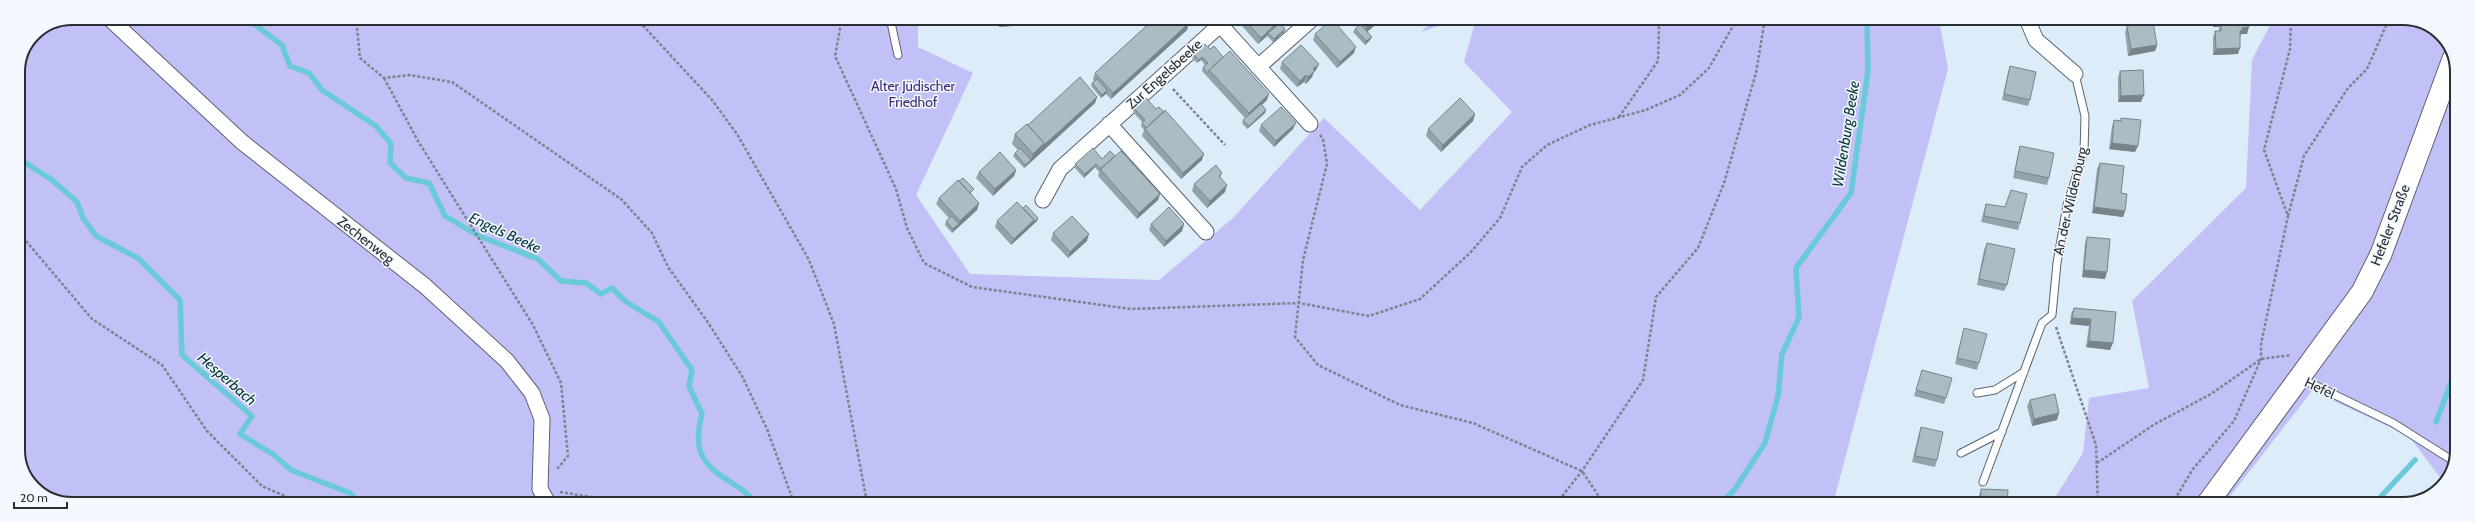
<svg xmlns="http://www.w3.org/2000/svg" width="2475" height="522" font-family="Cabin,sans-serif">
<rect width="100%" height="100%" fill="#ddecf9"/>
<!-- green -->
<path fill="#c1c0f7" d="M72 18H918V47L973 73 916 195 970 274 1159 280 1233 218 1324 118 1420 210 1512 112 1464 62 1476 19H1939L1948 69 1833 504 62 503 34 488 18 457V72L34 34Z
M1435 19H1458L1421 32Z
M2273 19H2413L2443 36 2457 68 2456 460 2438 491 2426 495 2442 480 2409 436 2312 391 2224 504H2051L2083 453 2089 398 2149 388 2132 301 2246 188 2252 60Z"/>
<g fill="none" stroke-linecap="round" stroke-linejoin="round">
<!-- stream -->
<path stroke="#6acad8" stroke-width="5.5" d="M246 18 282 45 290 66 309 73 322 90 376 126 391 144 390 163 406 178 429 183 445 216 479 236 538 259 561 281 586 283 601 294 612 288 625 301 659 322 692 370 689 386 702 414C693 447 700 464 729 481 739 488 748 492 754 503
M18 158 52 180 77 202 83 218 96 236 138 258 180 300 182 355 252 416 240 434 274 455 291 470 350 493 359 503
M2436 422 2456 370
M1721 504 1735 489 1765 443 1778 396 1782 354 1799 317 1796 268 1851 193 1868 71 1867 19
M2374 504 2415 460"/>
<defs>
<path id="lane" d="M890 18 898 55
M2300 378 2393 423 2455 462
M1977 393 1995 390 2024 372
M1961 453 2002 432
M1983 482 2042 323 2052 315 2057 263 2067 205 2084 152 2085 116 2075 74"/>
<path id="street" d="M109 18 242 142 425 286 507 361 532 393 542 419 540 489 548 503
M1214 18 1310 124
M2027 19 2036 40 2075 74
M1258 67 1312 19
M1109 124 1206 232
M1043 200 1060 169 1220 25"/>
<path id="secondary" d="M2207 504 2362 292 2381 254 2453 59"/>
</defs>
<!-- lane casing -->
<use href="#lane" stroke="#57636f" stroke-width="9"/>
<!-- street casing -->
<use href="#street" stroke="#57636f" stroke-width="17"/>
<!-- secondary casing -->
<use href="#secondary" stroke="#57636f" stroke-width="23"/>
<!-- path -->
<path stroke="#7b848d" stroke-width="2.5" stroke-dasharray="3 2" stroke-linecap="butt" d="M356 18 360 58 384 78 409 75 452 82 621 199 652 233 668 267 707 321 742 376 767 429 794 503
M636 18 712 100 737 134 809 260 834 324 867 503
M842 18 835 56 896 189 907 228 924 263 972 287 1131 309 1299 303 1369 316 1420 299 1470 253 1500 218 1522 167 1547 145 1590 125 1646 110 1680 95 1709 68 1737 19
M384 78 418 141 533 325 561 383 568 456 557 469
M1173 89 1225 145
M1619 117 1658 61 1659 28 1655 19
M1320 135 1323 139 1327 164 1303 260 1295 337 1318 365 1400 405 1473 423 1582 471 1604 504
M2288 216 2304 156 2348 88 2367 69 2389 19
M18 235 26 241 92 319 162 365 207 431 262 486 300 503
M2056 327 2096 445 2098 504
M2097 463 2155 424 2211 394 2261 359 2291 355
M560 492 628 503
M1556 504 1582 471 1643 380 1656 297 1698 248 1724 183 1756 73 1765 19
M2172 504 2193 469 2234 421 2261 359V344L2288 216 2264 150 2290 49 2291 19"/>
<!-- lane -->
<use href="#lane" stroke="#fff" stroke-width="7"/>
<!-- street -->
<use href="#street" stroke="#fff" stroke-width="15"/>
<!-- secondary -->
<use href="#secondary" stroke="#fff" stroke-width="21"/>
</g>
<!-- wall -->
<path fill="#92a3a9" d="M999 18H1064L1063 22 999 27Z
M1155 18H1192L1188 22 1187 30 1111 99 1106 94 1101 98 1091 86 1092 83 1094 81 1093 79 1095 73Z
M1235 18 1280 19V23L1285 29 1284 32 1273 42 1267 36 1258 44Z
M1351 19H1382L1367 31 1372 37 1370 40 1365 45 1353 32 1355 29 1358 26Z
M2212 19H2249L2247 34H2241L2240 37 2238 54 2213 55V38L2215 31H2219V27H2213Z
M2127 26 2157 45 2155 51 2128 56 2125 32Z
M1315 34 1354 53 1337 68 1313 40Z
M1210 49 1223 57 1267 100 1262 105 1266 110 1265 113 1247 129 1242 123 1243 120 1245 118 1202 71 1203 67 1205 65 1201 60 1197 63 1192 58 1193 54Z
M1282 62 1316 70 1314 72 1312 77 1306 84 1304 82 1297 87 1280 69Z
M2010 66 2030 100 2028 106 2002 100 2008 72Z
M2120 71 2141 102H2118V78Z
M1097 97 1095 103 1024 168 1013 156 1015 153 1018 150 1012 144 1015 134 1028 125Z
M1134 108 1202 160 1181 179 1142 136 1144 130 1141 126 1142 122 1133 112Z
M1475 114 1473 121 1441 152 1426 136 1428 129Z
M2121 118 2135 152 2109 149 2112 126 2114 120 2120 121Z
M1261 125 1293 129 1274 147 1259 131Z
M2020 146 2049 178 2047 185 2013 178 2018 153Z
M1115 156 1160 194 1158 200 1137 219 1098 176 1099 172 1095 167 1084 178 1074 167 1075 164Z
M2100 163 2121 193 2125 211 2123 217 2092 213 2097 169Z
M1016 170 1014 176 993 196 976 178 979 172Z
M1222 173 1220 178 1225 192 1207 208 1192 191 1194 184Z
M973 193 971 194 979 203 977 210 952 233 945 225 946 221 949 218 936 204 939 198Z
M1986 204 2020 223 2018 230 1981 222 1984 210Z
M1023 208 1038 218 1037 221 1011 245 995 227 997 221Z
M1151 224H1184L1182 231 1164 247 1149 230Z
M1053 233 1087 241 1068 258 1051 240Z
M2087 237 2105 279 2082 277 2085 243Z
M1987 243 2007 285 2004 291 1977 285 1984 250Z
M2074 308 2116 312 2110 350 2086 347 2089 326 2070 324 2071 314Z
M1964 328 1979 363 1977 370 1955 364 1962 335Z
M1922 370 1946 398 1944 404 1914 396Z
M2030 400 2057 420 2032 426 2027 406Z
M1921 427 1937 460 1935 467 1912 462 1919 433Z
M1981 489 2007 504H1979V495Z"/>
<!-- shaded-wall -->
<path fill="#77848a" d="M1028 18H1064L1063 22 999 27 1002 21Z
M1189 18H1192L1184 26 1185 23Z
M1281 19 1279 26 1268 33 1267 36 1258 44 1261 38Z
M1377 19H1382L1365 34 1367 27Z
M2080 19H2093L2079 22Z
M2215 21H2221L2219 27H2213Z
M1189 23 1187 30 1111 99 1113 93Z
M2249 27 2247 34H2241L2240 37V31L2242 28Z
M1285 29 1284 32 1273 42 1274 39Z
M1372 37 1370 40 1365 45 1366 41Z
M2157 45 2155 51 2128 56 2131 49Z
M1356 47 1354 53 1337 68 1340 62Z
M2240 48 2238 54 2213 55 2216 49Z
M1202 57 1201 60 1197 63 1199 60Z
M1319 64 1316 70 1314 72 1312 77 1306 84 1308 77 1313 69Z
M1306 75 1304 82 1297 87 1300 81Z
M1107 90 1106 94 1101 98 1102 95Z
M1269 94 1267 100 1247 119 1249 113Z
M2144 95 2141 102H2118L2121 96Z
M1097 97 1095 103 1030 163 1033 154Z
M1266 110 1265 113 1247 129 1249 126Z
M1475 114 1473 121 1441 152 1443 145Z
M1296 123 1293 129 1274 147 1276 141Z
M2112 143 2138 146 2135 152 2109 149Z
M1204 154 1202 160 1181 179 1183 173Z
M1031 160 1030 163 1024 168 1025 165Z
M1096 164 1095 167 1084 178 1085 174Z
M1016 170 1014 176 993 196 995 189Z
M1227 185 1225 192 1207 208 1210 201Z
M1160 194 1158 200 1137 219 1139 213Z
M979 203 977 210 952 233 953 229 959 224 960 221Z
M2094 207 2125 211 2123 217 2092 213Z
M1038 218 1037 221 1011 245 1014 239 1034 220Z
M1184 224 1182 231 1164 247 1166 241Z
M1089 234 1087 241 1068 258 1070 252Z
M2084 270 2107 272 2105 279 2082 277Z
M2072 318 2091 319 2089 326 2070 324Z
M2089 341 2113 343 2110 350 2086 347Z
M2059 413 2057 420 2032 426 2034 419Z"/>
<!-- building -->
<path fill="#aabdc5" stroke="#77848a" d="M1001 18H1028L1002 21Z
M1155 18H1185L1189 23 1113 93 1095 73Z
M1243 18 1280 19H1281L1261 38Z
M1332 19 1356 47 1340 62 1315 34Z
M1359 19H1377L1367 27Z
M2215 19H2249V27L2242 28V31H2240V48L2216 49 2215 31H2221V21H2215Z
M2153 22 2157 45 2131 49 2127 26Z
M1280 23 1285 29 1274 39 1268 33Z
M1360 24 1372 37 1366 41 1355 29Z
M1205 44 1210 49 1214 46 1223 57 1209 70 1208 73 1203 67 1208 63 1202 57 1199 60 1193 54Z
M1301 45 1319 64 1313 69 1315 71 1308 77 1306 75 1300 81 1282 62Z
M1230 51 1269 94 1249 113 1209 70Z
M2010 66 2036 72 2030 100 2004 94Z
M2143 70 2144 95 2121 96 2120 71Z
M1080 77 1097 97 1043 146 1044 143 1028 125Z
M1097 79 1107 90 1102 95 1092 83Z
M1146 98 1156 109 1159 107 1164 112 1146 128 1142 122 1145 120 1134 108Z
M1460 98 1475 114 1443 145 1428 129Z
M1261 104 1266 110 1249 126 1243 120Z
M1281 107 1296 123 1276 141 1261 125Z
M1165 110 1204 154 1183 173 1145 129Z
M2121 118 2141 120 2138 146 2112 143 2114 120 2121 121Z
M1027 124 1044 143 1033 154 1015 134Z
M2020 146 2054 153 2049 178 2015 171Z
M1020 148 1031 160 1025 165 1015 153Z
M1093 148 1102 159 1110 151 1115 156 1101 169 1096 164 1085 174 1075 164Z
M1121 151 1160 194 1139 213 1100 169Z
M1000 152 1016 170 995 189 979 172Z
M2100 163 2124 166 2121 193 2127 194 2125 211 2094 207Z
M1216 165 1222 173 1219 176 1227 185 1210 201 1194 184Z
M963 178 974 189 970 193 959 181Z
M958 180 979 203 960 221 939 198Z
M2011 190 2027 194 2020 223 1984 216 1986 204 2005 207Z
M1017 202 1034 220 1014 239 997 221Z
M1026 205 1038 218 1033 223 1034 220 1023 208Z
M1169 207 1184 224 1166 241 1151 224Z
M952 216 959 224 953 229 946 221Z
M1072 216 1089 234 1070 252 1053 233Z
M2087 237 2110 239 2107 272 2084 270Z
M1987 243 2015 249 2007 285 1979 279Z
M2074 308 2116 312 2113 343 2089 341 2091 319 2072 318Z
M1964 328 1987 334 1979 363 1957 358Z
M1922 370 1952 378 1946 398 1916 390Z
M2055 394 2059 413 2034 419 2030 400Z
M1921 427 1943 432 1937 460 1915 456Z
M1981 489 2008 490 2007 504H1981Z"/>
<g text-anchor="middle" stroke-width="3" stroke-linejoin="round" paint-order="stroke">
<!-- street labels -->
<g font-size="14" fill="#292e33" stroke="#f2f8fd">
<text transform="translate(1164 74) rotate(-42)" y="5">Zur Engelsbeeke</text>
<text transform="translate(2070 201) rotate(-77)" y="5">An der Wildenburg</text>
<text transform="translate(2390 225) rotate(-69)" y="5">Hefeler Straße</text>
<text transform="translate(366 240) rotate(38)" y="5">Zechenweg</text>
<text transform="translate(2320 388) rotate(25)" y="5">Hefel</text>
</g>
<!-- park labels -->
<g font-size="14" fill="#392d78" stroke="#f2f8fd">
<text x="913" y="91">Alter Jüdischer<tspan x="913" dy="16">Friedhof</tspan></text>
</g>
<!-- water labels -->
<g font-size="15" font-style="italic" fill="#06363c" stroke="#f2f8fd">
<text transform="translate(1846 134) rotate(-81)" y="5">Wildenburg Beeke</text>
<text transform="translate(505 233) rotate(25)" y="5">Engels Beeke</text>
<text transform="translate(227 379) rotate(41)" y="5">Hesperbach</text>
</g>
</g>
<!-- crop -->
<path d="M0 0H2475V522H0ZM72 25H2403A47 47 0 0 1 2450 72V450A47 47 0 0 1 2403 497H72A47 47 0 0 1 25 450V72A47 47 0 0 1 72 25Z" fill="#f2f8fd" fill-rule="evenodd"/>
<path fill="none" stroke="#292e33" stroke-width="2" d="M72 25H2403A47 47 0 0 1 2450 72V450A47 47 0 0 1 2403 497H72A47 47 0 0 1 25 450V72A47 47 0 0 1 72 25Z"/>
<!-- scale -->
<path d="M14 502v6h53v-6" fill="none" stroke="#292e33" stroke-width="2"/>
<text x="20" y="502" font-size="12" fill="#292e33" stroke="#f2f8fd" stroke-width="3" paint-order="stroke">20 m</text>
</svg>
